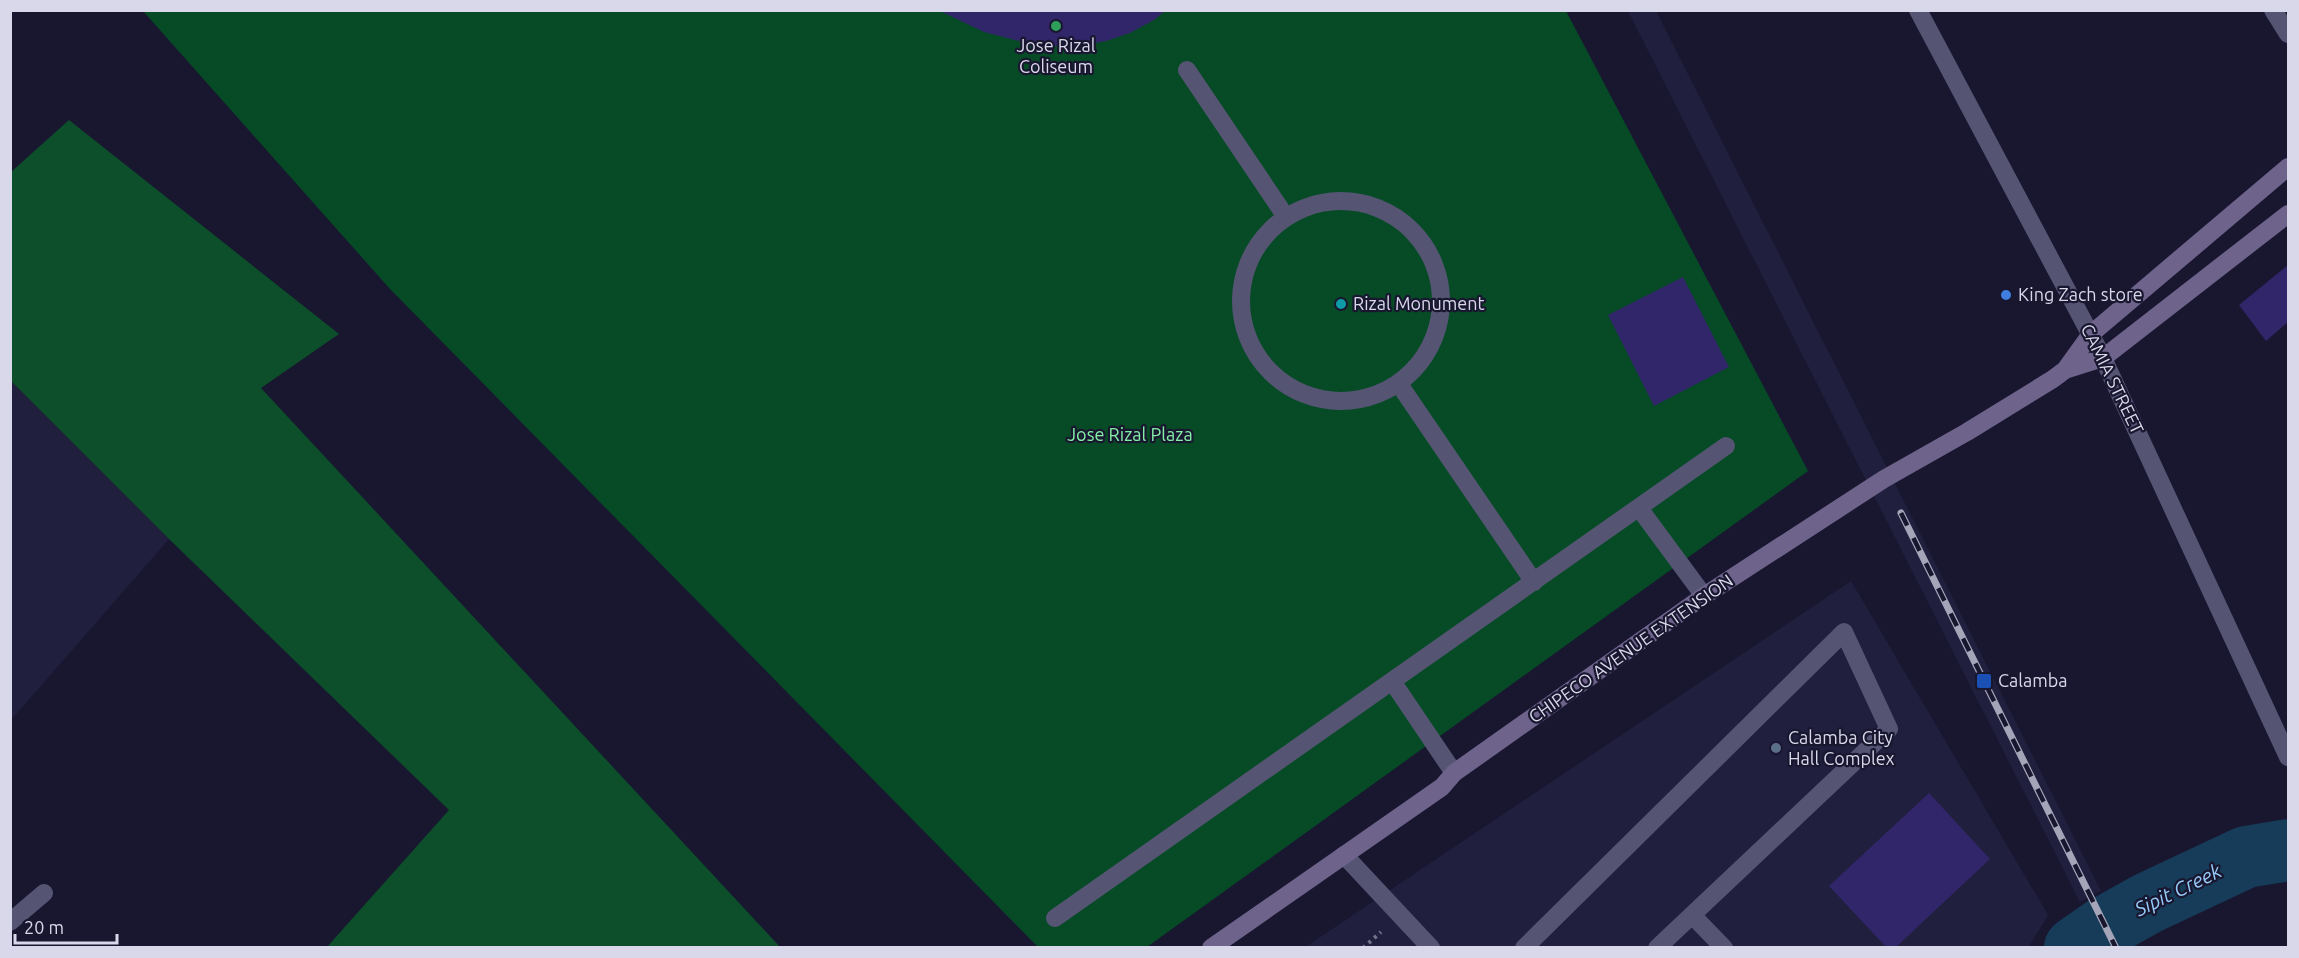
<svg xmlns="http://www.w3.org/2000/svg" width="2299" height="958" font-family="Ubuntu,sans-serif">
<rect width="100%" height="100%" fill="#191730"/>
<!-- built -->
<path fill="#211f3e" d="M1628 11H1656L2101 891 2080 902Z
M11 381 169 539 11 720Z
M1851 581 2048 915 2028 948H1304Z"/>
<!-- green -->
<path fill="#064b26" d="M143 11H1566L1808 471 1147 947H1038L390 289Z"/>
<!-- forest -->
<path fill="#0c4f2a" d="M69 120 339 334 261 388 780 947H327L449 810 169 539 11 381V172Z"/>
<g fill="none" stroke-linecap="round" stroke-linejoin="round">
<!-- river -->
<path stroke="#163c59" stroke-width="62" d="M2075 948 2105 927 2148 903 2246 857 2288 850"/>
</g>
<!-- building -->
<path fill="#302669" d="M938 10H1166L1154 20 1130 33 1106 41 1081 46H1054L1019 41 984 32Z
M2288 265V322L2266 341 2239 305Z
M1683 277 1729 367 1654 406 1608 315Z
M1929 793 1990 859 1895 948H1887L1829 886Z"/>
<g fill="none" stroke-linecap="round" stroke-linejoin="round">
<!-- path -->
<path stroke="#737287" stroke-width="4" stroke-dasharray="3 4.5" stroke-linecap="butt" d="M1363 948 1381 932"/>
<!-- service -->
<path stroke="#555473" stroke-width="18" d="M1187 70 1286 217
M1241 301a100 100 0 1 1 200 0a100 100 0 1 1-200 0Z
M1399 384 1534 582
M1639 508 1704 596
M1392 681 1454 773
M1344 855 1431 948
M1692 915 1724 948
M1055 918 1726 446
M10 922 44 893
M1524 948 1844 632 1889 729 1657 948"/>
<!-- minor -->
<path stroke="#555473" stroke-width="18" d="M1918 10 2103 358 2288 757
M2273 10 2288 34"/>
<!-- secondary -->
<path stroke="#6e638b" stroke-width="18" d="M2065 370 2103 358 2288 214
M1211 948 1442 787 1454 773 1704 596 1884 479 1967 432 2053 379 2065 370 2091 334 2288 167"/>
<defs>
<path id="rail" d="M1901 513 2116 948"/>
</defs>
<!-- rail casing -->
<use href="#rail" stroke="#a5a5b9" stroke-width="7"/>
<!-- rail -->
<use href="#rail" stroke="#191730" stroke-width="4.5" stroke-dasharray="14" stroke-linecap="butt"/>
</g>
<!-- markers -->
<circle fill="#2e9e5b" stroke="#191730" stroke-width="2" cx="1056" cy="26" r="6"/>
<circle fill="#3f7fe0" stroke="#191730" stroke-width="2" cx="2006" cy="295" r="6"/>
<circle fill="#0f9aa8" stroke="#191730" stroke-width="2" cx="1341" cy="304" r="6"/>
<rect fill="#1a4fb4" stroke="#191730" stroke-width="2" x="1976" y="673" width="16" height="16" rx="3"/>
<circle fill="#5c6f8a" stroke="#191730" stroke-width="2" cx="1776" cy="748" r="6"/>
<g text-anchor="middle" stroke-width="4.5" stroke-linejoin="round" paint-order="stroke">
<!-- poi labels -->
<g font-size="18" fill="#d8d8ea" stroke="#191730" text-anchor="start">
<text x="1056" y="52" text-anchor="middle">Jose Rizal<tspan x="1056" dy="21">Coliseum</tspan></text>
<text x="2018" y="301">King Zach store</text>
<text x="1353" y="310">Rizal Monument</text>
<text x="1998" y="687">Calamba</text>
<text x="1788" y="744">Calamba City<tspan x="1788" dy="21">Hall Complex</tspan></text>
</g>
<!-- street labels -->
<g font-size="18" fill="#d8d8ea" stroke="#191730">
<text transform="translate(2112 379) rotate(64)" y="6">CAMIA STREET</text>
<text transform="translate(1631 649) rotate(-35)" y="6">CHIPECO AVENUE EXTENSION</text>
</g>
<!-- park labels -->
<g font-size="18" fill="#83eea6" stroke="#191730">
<text x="1130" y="441">Jose Rizal Plaza</text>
</g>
<!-- water labels -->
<g font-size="20" font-style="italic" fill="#97cbfa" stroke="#191730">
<text transform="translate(2178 890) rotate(-26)" y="7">Sipit Creek</text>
</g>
</g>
<!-- border -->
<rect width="2299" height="958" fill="none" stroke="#d8d8ea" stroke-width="24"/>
<!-- scale -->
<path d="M15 934v9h102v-9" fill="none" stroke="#d8d8ea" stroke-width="3"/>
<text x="24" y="934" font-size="18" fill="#d8d8ea" stroke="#191730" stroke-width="4.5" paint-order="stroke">20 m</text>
</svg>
